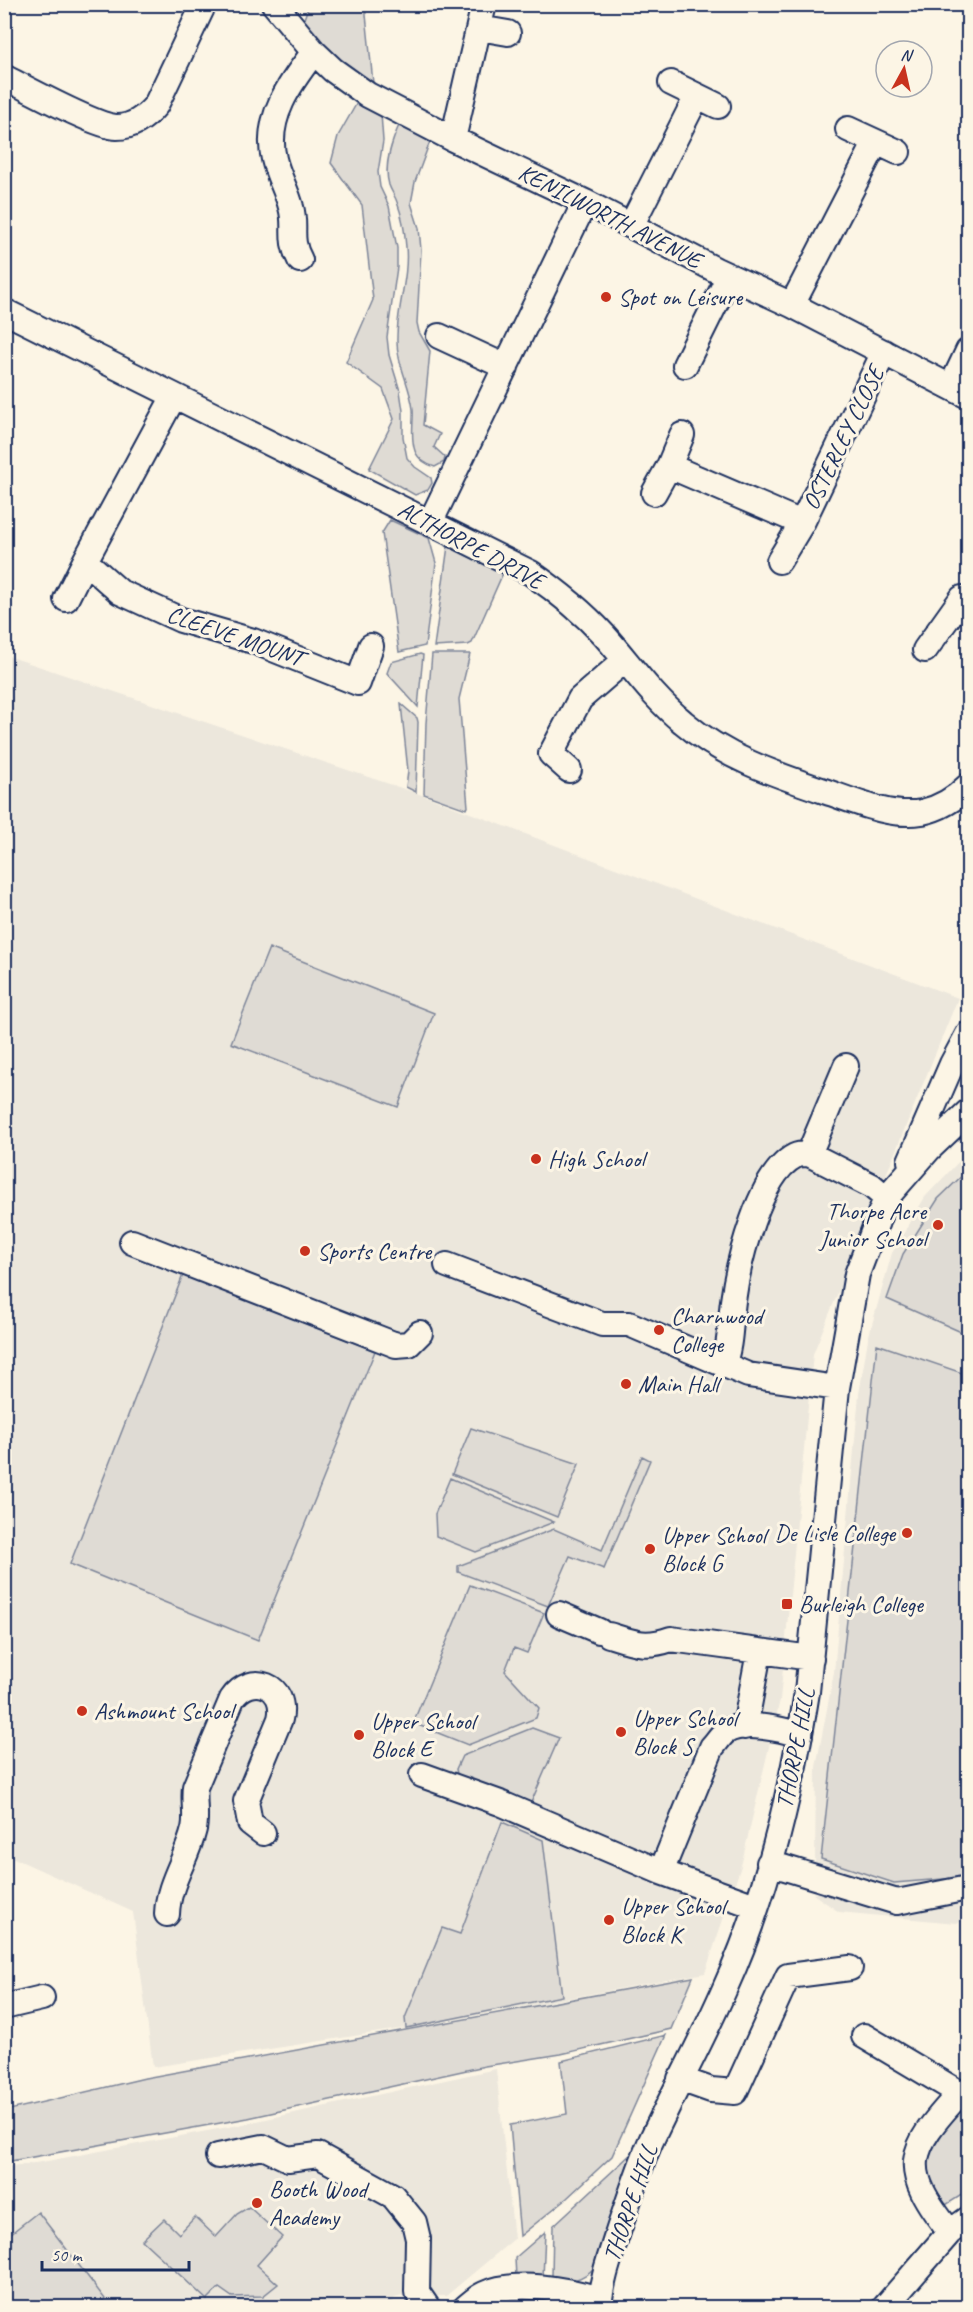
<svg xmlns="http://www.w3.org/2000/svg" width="973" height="2312" font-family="Caveat,sans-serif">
<rect width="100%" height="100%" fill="#fcf5e5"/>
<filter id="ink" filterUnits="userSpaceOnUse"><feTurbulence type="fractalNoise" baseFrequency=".0167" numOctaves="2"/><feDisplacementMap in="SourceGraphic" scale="12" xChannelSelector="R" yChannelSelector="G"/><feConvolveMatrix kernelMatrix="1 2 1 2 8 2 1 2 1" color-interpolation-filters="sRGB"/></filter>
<g filter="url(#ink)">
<!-- built -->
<path fill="#ece7dc" d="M5 655 425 796 958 998 813 1354 780 1700 741 1866 705 1973 406 2028 153 2067 133 1912 5 1854Z
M968 1152V1919L956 1923 839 1912 813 1894 823 1890 815 1864 816 1767 834 1672 859 1394 868 1339 892 1253 925 1197Z
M496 2069 514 2239 446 2296H435L427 2289 395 2298 389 2307H5L4 2167 42 2162 239 2125Z"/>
<!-- green -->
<path fill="#dfdbd4" stroke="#7d8599" stroke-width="1.5" d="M309 5H365L373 83C346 67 323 47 302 24Z
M358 101 381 114 383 141 378 172 380 187 389 206 397 248V267L387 337 389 355 400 391 403 411V437L407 458 415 467 431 478 432 483 428 490 415 495 369 469 394 419 383 389 346 362 373 300 362 205 331 163 338 136Z
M400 123 432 136 415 182 411 203 419 228 421 250 417 323 419 332 430 351 423 425 440 434 434 447 445 457 444 462 435 467C427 465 418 459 415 451 410 437 414 423 413 409 410 385 396 362 397 338 397 307 409 277 406 247 405 232 402 215 397 202 395 196 391 191 389 185 383 165 392 141 400 123Z
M390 520 429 538 436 563 425 646 399 652 382 533Z
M448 546 503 573 472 643 468 645 434 647Z
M420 654 423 655 418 707 387 673 391 662Z
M432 654H470L459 699 468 807 466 809 424 794 426 723Z
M401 704 417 718 418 722 416 792 406 787 408 771Z
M269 948 434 1013 398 1107 231 1043Z
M968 1170V1335L887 1299 903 1254 938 1199Z
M183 1275 375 1351 258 1640 70 1564Z
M877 1344 968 1375V1877L894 1883 821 1859Z
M471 1428 579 1464 557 1517 452 1474Z
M642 1456 650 1460 604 1569 570 1556 548 1606 458 1572V1566L554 1529 602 1550Z
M450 1478 554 1522 476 1552 436 1536 435 1514Z
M470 1585 544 1613 527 1653 514 1648 505 1671 539 1708 536 1718 468 1745 413 1723Z
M532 1728 559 1738 530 1805 457 1774 456 1769 462 1756Z
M502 1822 543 1840 562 1996 406 2028 405 2018 442 1928 460 1934Z
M693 1977 671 2029 561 2054 485 2066 248 2118 5 2162V2111L145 2078Z
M666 2035 612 2156 567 2198 520 2236 510 2125 567 2114 561 2061Z
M957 2105 968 2106V2191L941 2208 920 2165Z
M631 2154 595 2267C585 2278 565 2287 552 2276L553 2226Z
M249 2207 282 2237 257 2265 278 2284 263 2296 232 2297 219 2288 207 2300 142 2240 164 2219 179 2234 195 2217 216 2237 237 2214Z
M38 2212 105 2299 93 2307H5V2238Z
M545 2232 543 2278 516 2277 515 2258Z"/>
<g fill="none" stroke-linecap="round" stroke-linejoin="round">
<defs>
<path id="minor" d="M274 4 314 52 333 70 368 95 453 139 585 202 716 270 792 305 968 396
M479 28 508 33
M4 77C26 88 97 127 117 127 134 127 146 117 156 105L204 4
M671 83 718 106
M848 129 898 152
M453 139 484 4
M631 226 697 96
M300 260C288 238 297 228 291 207 287 191 278 176 274 159 264 118 291 82 314 52
M792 305 876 142
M4 311 531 573C557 591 582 611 604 635 630 664 652 697 683 722 726 759 780 776 833 794 861 804 893 817 922 812 941 808 955 799 968 786
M439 336 506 367
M685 365 729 276
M951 387 968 351
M174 396 85 561 120 592 181 620 253 641 358 683 371 646
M669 466 802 523
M654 493 669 466 682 435
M430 523 585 202
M779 561 802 523 884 352
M66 599 85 561
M925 650 962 598
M569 770 551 754 580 699 625 660
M846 1066 809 1154 872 1186 886 1198
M910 1161 952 1064 968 1034
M132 1242 396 1345 409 1344 420 1333
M447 1265 602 1324H629L748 1375 837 1388
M723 1365C731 1345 730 1323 733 1301 738 1263 759 1174 795 1156 799 1154 805 1154 809 1154
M559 1614 599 1631
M609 1635C634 1643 646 1648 671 1639L811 1658
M745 1727 759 1652
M422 1775 500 1803 661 1872 755 1906
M769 1863 897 1902 968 1888
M661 1872 712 1747C716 1743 720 1736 725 1732 743 1720 781 1729 800 1735
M167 1914C168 1883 187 1859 194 1829 197 1815 193 1801 195 1787L232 1699C251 1671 288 1685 280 1719L246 1801 250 1823 263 1833
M4 2007 42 1998
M864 2036 968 2098
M680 2079 711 2090 735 2092 788 1976 850 1968
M218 2156 263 2147 288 2159 318 2155 393 2196 414 2222 418 2239 417 2292 428 2308
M950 2232C900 2169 906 2151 960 2093
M465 2308C471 2303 477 2297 484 2294 517 2279 567 2290 600 2299
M599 2308C601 2281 611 2254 619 2229 629 2200 638 2171 650 2143 674 2091 702 2041 725 1988 766 1898 792 1789 807 1692L837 1388 857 1274 886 1198 929 1149 968 1112
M884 2308 950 2232 968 2219"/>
</defs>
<!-- minor casing -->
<use href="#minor" stroke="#1b2f5e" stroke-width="28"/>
<!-- minor -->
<use href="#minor" stroke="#fcf5e5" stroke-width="24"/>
</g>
</g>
<!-- markers -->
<g fill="#c8321e" stroke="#fcf5e5" stroke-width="2">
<circle cx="606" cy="297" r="6"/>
<circle cx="536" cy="1159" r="6"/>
<circle cx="938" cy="1225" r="6"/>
<circle cx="305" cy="1251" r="6"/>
<circle cx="659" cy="1330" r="6"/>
<circle cx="626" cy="1384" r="6"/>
<circle cx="907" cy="1533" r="6"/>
<circle cx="650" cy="1549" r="6"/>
<rect x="781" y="1598" width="12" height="12" rx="3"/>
<circle cx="82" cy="1711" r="6"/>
<circle cx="621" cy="1732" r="6"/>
<circle cx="359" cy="1735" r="6"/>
<circle cx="609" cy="1920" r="6"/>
<circle cx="257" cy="2203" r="6"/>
</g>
<g text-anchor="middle" stroke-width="6" stroke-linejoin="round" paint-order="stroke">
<!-- street labels -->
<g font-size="24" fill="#1b2f5e" stroke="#fcf5e5">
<text transform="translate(610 216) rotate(27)" y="8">KENILWORTH AVENUE</text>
<text transform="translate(843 438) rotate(-64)" y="8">OSTERLEY CLOSE</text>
<text transform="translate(471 545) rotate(28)" y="8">ALTHORPE DRIVE</text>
<text transform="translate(235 636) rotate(19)" y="8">CLEEVE MOUNT</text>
<text transform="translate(795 1748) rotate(-79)" y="8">THORPE HILL</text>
<text transform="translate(630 2203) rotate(-71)" y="8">THORPE HILL</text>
</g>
<!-- poi labels -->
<g font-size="24" fill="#1b2f5e" stroke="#fcf5e5" text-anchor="start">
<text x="618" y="305">Spot on Leisure</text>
<text x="548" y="1167">High School</text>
<text x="926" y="1219" text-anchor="end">Thorpe Acre<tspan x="926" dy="28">Junior School</tspan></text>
<text x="317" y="1259">Sports Centre</text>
<text x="671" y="1324">Charnwood<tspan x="671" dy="28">College</tspan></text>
<text x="638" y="1392">Main Hall</text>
<text x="895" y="1541" text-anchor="end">De Lisle College</text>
<text x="662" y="1543">Upper School<tspan x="662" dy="28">Block G</tspan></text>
<text x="799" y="1612">Burleigh College</text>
<text x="94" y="1719">Ashmount School</text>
<text x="633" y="1726">Upper School<tspan x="633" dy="28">Block S</tspan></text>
<text x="371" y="1729">Upper School<tspan x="371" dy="28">Block E</tspan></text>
<text x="621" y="1914">Upper School<tspan x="621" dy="28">Block K</tspan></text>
<text x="269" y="2197">Booth Wood<tspan x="269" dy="28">Academy</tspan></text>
</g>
</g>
<!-- margin -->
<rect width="973" height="2312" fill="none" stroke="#fcf5e5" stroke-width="24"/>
<rect x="12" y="12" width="949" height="2288" fill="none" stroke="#1b2f5e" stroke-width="2" filter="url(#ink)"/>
<!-- north arrow -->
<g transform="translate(904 69) rotate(8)"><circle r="28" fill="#fcf5e5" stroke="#a2a6af" stroke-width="1.5"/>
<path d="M0-4.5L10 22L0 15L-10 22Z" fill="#c8321e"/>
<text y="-9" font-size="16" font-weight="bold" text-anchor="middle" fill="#1b2f5e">N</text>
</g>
<!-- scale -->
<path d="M42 2261v9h147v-9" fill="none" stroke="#1b2f5e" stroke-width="3"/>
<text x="51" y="2261" font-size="18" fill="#1b2f5e" stroke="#fcf5e5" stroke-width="4.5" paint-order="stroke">50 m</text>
</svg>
